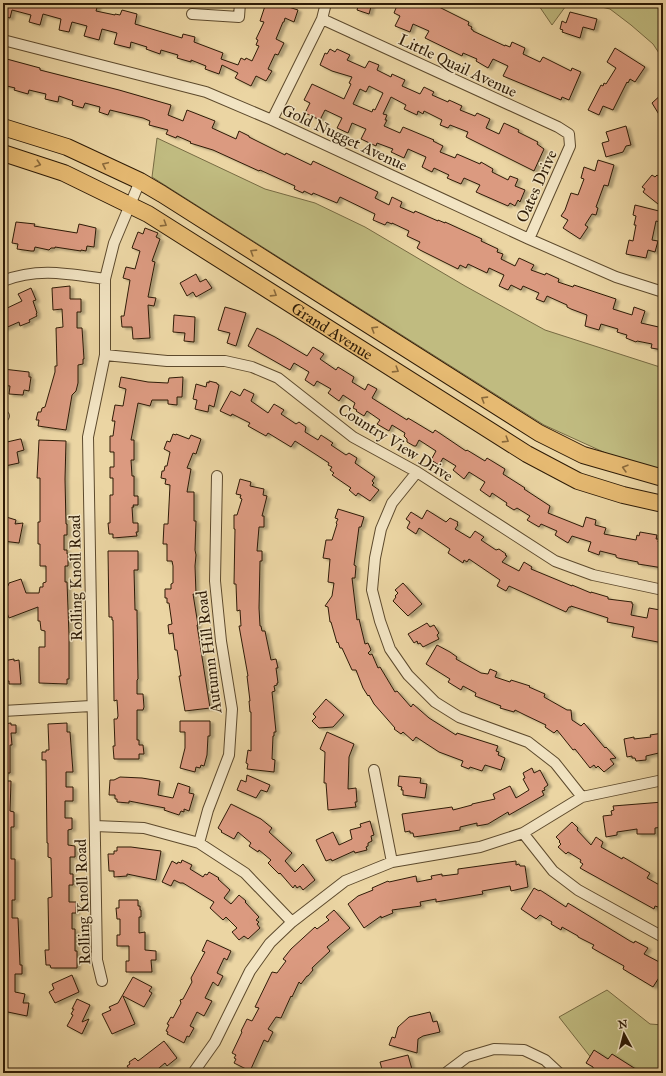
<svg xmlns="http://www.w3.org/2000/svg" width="666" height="1076" font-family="'IM FELL Great Primer',serif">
<defs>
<filter id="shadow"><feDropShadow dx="3.5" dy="2" stdDeviation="1" flood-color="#0004"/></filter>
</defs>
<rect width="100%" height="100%" fill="#ebd5a3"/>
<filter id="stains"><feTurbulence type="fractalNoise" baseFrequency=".005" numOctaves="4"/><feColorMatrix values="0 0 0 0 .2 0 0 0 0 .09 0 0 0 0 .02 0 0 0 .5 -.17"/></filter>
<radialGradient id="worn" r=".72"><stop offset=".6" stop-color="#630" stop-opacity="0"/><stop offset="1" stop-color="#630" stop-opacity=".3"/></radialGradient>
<!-- green -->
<path fill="#c0bb80" stroke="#776b43" d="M537 3H568L552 25Z
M585 3H663V59L653 44 631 25 610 9Z
M157 138 265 189 315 203 365 227 465 286 545 330 663 368V470H643L544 425 152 177Z
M607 990 650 1024 663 1025V1073H603L559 1017Z"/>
<!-- building -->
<path fill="#db9a80" stroke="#2e1b06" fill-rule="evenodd" filter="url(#shadow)" d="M3 3H94L98 4 96 11 115 15V14L120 15 122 10 137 14 135 24 182 38 183 34 195 37 194 42 223 53 221 59 238 65 241 58 245 60 246 58 252 61 259 46 256 45 258 40 256 39 264 22 260 21 265 6H266L268 3H276L298 10 294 22 285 18 284 22H283L276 39 284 43 278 55 275 54 268 69 272 71 266 81 256 76 251 86 235 78 238 73 222 65 219 74 205 69 206 66 191 60V62L177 58 178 55 161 50 160 54 146 49 147 47 131 42 130 48 114 44 117 33 102 29 99 40 84 36 87 26 72 22 69 32 59 30 61 19 43 14 40 25 29 22 31 15 12 10 10 18 3 16Z
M359 3H372L369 14 357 10Z
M398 3H431L469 22 468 25 472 27 471 29 473 30V31L505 46V45L510 47 512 42 525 48 523 54 540 62 543 57 571 71 572 68 581 72 569 100 562 97 561 100 503 76 508 66 493 59 488 68 476 61 477 59 463 53 462 56 425 38 429 31 413 24 410 32 395 26 400 16 394 13Z
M570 12 597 19 594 30 583 27 580 38 562 32 563 30 560 29 562 21 566 23Z
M615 48 645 67 635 82 630 79 628 83 627 82 613 110 603 106 599 115 588 110 601 85 603 86 604 83 606 84 616 68 607 62Z
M330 49 335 52 337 49 350 55 347 60 365 68 369 61 379 65 377 70 391 77 392 74 405 80 402 86 420 94 424 87 434 92 432 95 448 102 449 100 462 106 460 110 475 116 477 113 490 119 486 128 499 134 504 123 519 130 518 132 538 142 537 144 544 149 534 171 466 137 468 132 450 125 448 128 440 125 442 120 424 111 423 114 418 111 417 115 404 109 406 105 391 97 383 114 387 115 385 120H387L384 126 400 133 403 127 434 140 433 141 443 146 440 152 455 158 457 154 480 164 481 162 493 169 492 172 508 180 510 176 518 179 515 186 525 190 520 202 518 200 515 206 510 203 508 206 476 192 480 185 464 178 461 184 447 178 449 175 434 168 432 172 422 167 426 157 408 149 404 158 391 152 393 149 377 143 376 146 361 139 366 129 352 123 348 133 337 128 342 118 325 110 320 120 305 113 310 103 304 100 312 84 344 99 351 84 349 83 352 77 332 71 320 65 325 53 327 54ZM369 86 383 93 375 110 373 109 372 112 353 104 360 89 366 92Z
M3 58 40 68V70L119 90 171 105 168 115 183 121 187 110 215 121 212 128 236 139 239 131 249 136V137L285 155 286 153 311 165 313 161 378 192 375 198 389 205 392 197 402 202 400 207 414 213 415 211 438 221V220L445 223V222L482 239 481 241 498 249 497 252 503 254 501 259 515 266 519 258 534 265 531 270 545 275 546 273 559 279 558 282 573 287 574 285 616 299 613 309 632 315 634 307 645 311 641 323 663 328V350L651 348 652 344 637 341 636 342 626 338 627 335 617 332 618 329 601 324 599 330 585 326 587 315 571 309 567 307V305L547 296 544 302 536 299 539 293 523 286 521 290 511 285 508 290 499 286 504 275 489 268 487 273 468 264 466 268 460 265 458 269 420 250 417 248 420 242 407 236 409 231 392 223V224L387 222 385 225 373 220 375 214 340 197 337 203 313 193 312 195 304 191 303 193 294 189 295 186 260 170 259 171 213 150 190 143 191 142 177 136 176 138 166 134 168 130 149 125 150 121 143 118 110 110 108 115 99 112 100 107 85 103 83 108 72 105 73 101 59 96 58 102 45 99 46 94 29 90 28 94 14 90 15 88 3 85Z
M663 93V121L652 103Z
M626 126 631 145 626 146 623 152 606 157 602 143 609 141 606 132Z
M598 160 614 165 608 186 604 185 596 207 598 208 596 215 592 214 585 225 588 227 580 239 563 228 568 220 561 216 565 210 571 193 578 195 584 179 581 178 584 167 595 171Z
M652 175 655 177 657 175 663 180V208L643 192 645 189 642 187Z
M635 205 663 212V223L656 221 652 240 658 241 655 252 648 250 646 258 626 254 629 240 633 241 636 225H634L636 216 633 215Z
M16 222 35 224 34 226 77 233 79 224 96 228 94 247 87 246 86 251 81 250V251L55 247V248H51L49 250 35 247 34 251H31L17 249 18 244 12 243Z
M145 228 158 233 156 237 160 239 152 261 155 262 148 297 156 298 154 306 148 305 150 338 133 339 132 327H122L121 316H124L130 280 123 278 126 267 135 269 140 251 132 248 133 245 138 232 143 234Z
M196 274 200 282 206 279 212 288 196 297 193 292 187 296 180 283Z
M70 286V299H81V312H77V328H82L84 359H83V364L78 365V383L76 391 72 395 66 430 38 426 39 420H36L38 412H41L42 408 45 407 55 372V366H57L56 328 63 327 62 309 53 310 52 288Z
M31 288 36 300 33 301 37 313 36 314 37 316 29 320 30 322 20 326 19 322 3 329V310L22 301 18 294Z
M225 307 246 313 236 346 227 343 230 333 218 330Z
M174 315 195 317 194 342 184 341 185 333 173 332Z
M257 328 275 337 307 356 313 347 324 354 320 359 336 370 338 367 354 377 352 382 365 390 368 384 377 389 372 398 407 420 408 418 433 433 435 430 466 451 467 450 485 461 487 458 505 469 503 474 525 488 524 489 550 506 548 513 583 527 586 517 596 520 595 525 606 528 604 534 636 540 637 535 639 536 640 532 657 535 656 539H659L658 542 663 543V568L638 564V562L618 558 616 557V555L600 551 599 555 588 551 591 542 572 536 568 543 555 535 557 531 541 524 539 527 527 520 530 516 517 508 514 510 506 505 507 503 492 493 490 497 480 490 485 482 469 472 464 479 453 470 456 466 443 458 439 465 431 460 436 451 419 440 416 446H414L407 442V439L404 436 405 433 392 425 389 431 377 424 380 420 367 411 364 416 356 411 357 410 353 408 355 403 343 395 339 401 328 393 331 389 317 381 314 386 305 380 309 372 294 363 290 370 248 346Z
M3 369 29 372V377H31L29 391 24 390 23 395 9 394 10 386 3 385Z
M121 377 148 382 168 383 169 378 183 377 182 397H177V405L168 404V400H152L150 406 138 403 131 440H134V460H131L132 476H134V496H138V505H133L134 507H132L133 523H138V532H136L137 536 113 538V534H109L108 523H110V495H113V478H110V467H114V452H110V436H113L115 421H112L115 405 123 406 126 389 119 387Z
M209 381 217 383V384L219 385 214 407 209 405 208 412 195 409 197 400 193 399 196 384 206 387 207 382 209 383Z
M244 389 254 394 251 401 268 413 274 404 284 410 281 414 296 424 299 422 306 427 305 432 318 440 321 435 333 443 331 445 346 455 349 453 357 458 355 463 375 477 372 481 374 483 372 485 379 490 370 501 358 493 356 496 349 490 351 488 332 475 334 473 330 470 332 467 328 465 329 463 295 441 291 447 268 433 266 436 248 426 250 423 232 414 231 416 220 411 231 391 240 396Z
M173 434 176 435V434L189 439 191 435 201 439 196 454 193 453 187 468 191 469 187 492H194V521H196L195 550 196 555 195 566 196 594H193L198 625H197L210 708 185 711 179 676H181L180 670 177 650H175L173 633 169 634 168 625 172 624 169 603H167V598H165V589H171V584L173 583V566L172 561H167V544H163L164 524H168L170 485 165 484 166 479 161 478 162 471H164L165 466H167L170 452 164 449 167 441 170 442Z
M20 439H21L24 450 17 452 19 463 5 466V464H3V445L7 444V442Z
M39 440 66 441 65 479 66 524H67V535H64V550H67V554H68V566H65V582H67L69 636V679H67V684L39 683V647H45V631L41 630 40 621H38V607L9 618 3 603V592L6 591 5 588 8 586 9 583 21 579 26 593H39L40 587H43V583L46 582V566H40V544H38V522H40V478H37Z
M240 479 251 482 250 486 264 489 263 495 267 496 262 516H264V527H259L257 551H262V561H260L259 608 260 626H261L262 631H265L271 660 276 659 278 668H276L278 683H277V685L274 686 275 691 272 692 276 732H274V736H273L272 759 275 760 274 772 247 769 248 764 246 763 248 750 251 751V712H250L249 701H250L247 676H248L239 626H241L240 610 237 611 236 584H234L235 529H234V515H237L242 499 240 498 241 495 236 494Z
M338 509 364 517 361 527H359L354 565 356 566 355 578H352L357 620 359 619 365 644 368 643 371 650 368 653 370 655 372 654 378 668 380 667 395 692 397 691 411 707 413 704 429 718 456 735 457 733 498 746 496 751 499 752 498 755 505 758 501 770 485 765 482 771 470 767 469 769 461 766 463 761 439 752 416 737 413 741 403 732 401 734 394 729 395 728 374 704 369 695 368 696 363 688 356 670H352L342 648H340L338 642 337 643 331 622H330L328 607 325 606 332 596 334 583 328 582 330 559 323 558 326 540H332L337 524 336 523 338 519 335 518Z
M427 510 446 522 450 518 458 522 457 524 458 525 455 529 470 538 475 531 484 537 481 540 496 550 499 549 506 554 505 555 507 556 502 562 519 571 524 562 532 567 531 569 572 586V585L591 593V592L608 597V599L632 602V604H633L631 615 647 618 649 608 660 610 659 613 663 614V643L632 637 634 627 607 622 608 618 571 606V607H569L566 612 509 586 506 591 497 586 500 580 469 559 467 562 464 560 463 563 448 553 450 549 419 528 416 534 407 528 410 522 406 519 411 512 422 519Z
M3 516 16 520 15 524 23 523 19 543 3 541Z
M108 551H138V570H134L135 610H137V615L138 679 137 680V694H143L144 707 143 710H137V740H139V745H143L144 754H139V759H114L113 746H115L114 719H117L118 716 117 700 114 701 113 620H112V617H109Z
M403 583 422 604 408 616 393 601 396 597 395 596 398 593 395 590Z
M427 623 430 627 434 625 439 633 437 635 439 639 423 647 420 643 418 644 417 641 414 643 408 634Z
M437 645 450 652 457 657 456 659 481 673 488 674 490 669 497 672 495 677 510 682 511 680 530 686 529 687 545 694 544 697 567 710H571L572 720 581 726 584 723 605 748 606 747 616 758 610 759 614 764 604 772 598 766 596 768 594 765 590 768 575 749 573 750 557 730 554 733 545 727 546 725 525 715 515 710 514 712 500 708 501 706 475 696 476 693 463 686 461 690 448 682 450 679 426 664Z
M14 659V661L19 660 21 684H9V681H6V679H3V661Z
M326 699 344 715 333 727 319 728 312 721 316 717 313 714Z
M180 721H210V736H208L207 755 204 766 201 765 200 768 196 767 195 772 180 768 185 748V732H180Z
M11 723V725H16V733H11L12 745H10V773H3V724Z
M67 723V732H70L73 772H66V787H73V801H65V818H72V829L68 830V845L75 846V857H70V874H73V885H69V902H76V913H72V929H75V951H77V968H51L50 965H46L45 950H49L48 898 52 897 51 858 48 857V843H47L46 760H42V752H46V750H49L48 724Z
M327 732 354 744 349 757 348 789 356 788 357 802H355L356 807 328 810 326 783H324L325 752 320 749Z
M663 733V752L646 756V760L636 761 635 758H632V756L627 757 624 739 634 737V739L651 737 650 735Z
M532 768 534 773 540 770 548 785 544 788 545 790 542 791 544 795 509 815 508 812 488 824 477 826V823L460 827V830L428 835 414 837 413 833H410V831L405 832 402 814 452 807 453 810 472 805V804L495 799 493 794 510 786 516 798 529 790 523 779 525 778 523 773Z
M247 775 270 785 267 792 261 790 256 798 237 790 241 780 246 782Z
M399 776 421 778 420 783 427 784 425 798 403 795V790H401L402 787 398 786Z
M120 777 142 778 160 781 158 795 173 798 178 783 190 787 189 793 194 794 189 811 184 809V812L181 811 179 815 164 810 165 808 129 801V803L117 802V799H115V795H109L110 780H114Z
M3 781H11L10 811 14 812V827H11V859H15V900H12V918H18L20 965H22V974H15V992L25 994 23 1003H29L27 1016 3 1011Z
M663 802V827L655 828V834H637V829L617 832V835L606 837 603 816 612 815 611 811 614 810 613 806Z
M231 804 261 819 272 828 269 832 292 853 285 861 295 872 303 864 315 880 303 890 300 886 297 888 295 885 293 888 280 873 279 874 268 863 271 860 259 850 258 852 249 846 251 843 238 832 234 839 221 832 222 831 218 828Z
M370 821 374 835 371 836 372 841 368 843V846L366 847 367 850 355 853 354 851 332 861 331 859 326 861 316 840 333 832 339 845 352 839 350 830 361 827 360 824Z
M572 822 578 828 577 830 591 845 596 837 603 842 601 847 622 859 623 857 650 873 647 878 663 887V906L660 904 658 907 655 906 654 909 580 868 583 864 580 862 581 860 568 852 566 854 558 847 561 844 559 842 560 841 556 837Z
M117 847H131L161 851 156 880 127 874V876L114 877V871H109L108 854H114V851H117Z
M182 860 192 865 190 869 203 877 205 874 207 875 209 872 219 878 218 879 230 890 224 898 231 904 239 895 246 901 245 902 259 917 256 920 259 922 257 924 260 928 248 939 244 936 239 940 232 932 237 928 226 917 223 920 210 908 214 902 183 883H180L174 880 171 886 162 882 172 861 177 864 178 862 181 863Z
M516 861V865L519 864 520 866H525L528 887 511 891 510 886 482 891 483 894 436 902V899L420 902 421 906 392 910 393 913 381 918V916L364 928 348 904 358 896 373 890 372 888 388 881 389 882 416 876 417 882 432 879 431 876 442 874V876L458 874V869Z
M534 888 539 891 540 890 566 907 568 903 630 941 634 943 635 941 648 948 644 954 663 964V977L660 976 653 987 623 969 624 966 592 948 594 945 578 937V936L562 927 561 930 551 924 552 922 540 915 536 919 521 909Z
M119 900H138V906H140V910H141V917H139V933L145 932V950L156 951V960H151L152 972H126V961H129V946H117V935H120V919H117L116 908H119Z
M334 910 350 928 327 947 330 951 312 968 313 970 308 976H307L301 984 299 982 292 997 291 996 281 1018 276 1017 268 1029 273 1032 268 1042 264 1040 250 1071 234 1063 236 1059 234 1058 236 1055 232 1053 242 1032 241 1031 247 1019 252 1021 259 1008 255 1007 272 972 277 973 286 961 283 959 291 949 315 927 317 929 329 920 326 917Z
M207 940 231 951 227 960 224 958 217 973 223 976 218 986 213 982 205 998 212 1001 204 1016 197 1012 190 1026 194 1028 189 1037 187 1036 184 1043 167 1034 168 1032 166 1031 169 1025 167 1024 171 1017 173 1018 181 1003 180 1000 183 999 192 982 191 978 205 952 202 951Z
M72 975 79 992 55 1003 49 992 54 989 52 984Z
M133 977 152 987 149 991 152 993 144 1007 123 996 135 1024 112 1034 102 1014 111 1010 109 1007 118 1003Z
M77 999 90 1005 82 1022 89 1019 82 1034 67 1026 73 1015 71 1014 74 1009H72Z
M430 1012 433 1022 437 1021 440 1032 423 1036 418 1039 417 1053 389 1045 392 1037 395 1038 398 1027 409 1017Z
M164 1041 177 1058 167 1066 165 1063 153 1073H124L129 1069 127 1066 130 1064 129 1062 135 1058 138 1061Z
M594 1050 608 1059 612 1054 642 1073 594 1072 593 1067 586 1063Z
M408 1055 413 1073H383L380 1062Z"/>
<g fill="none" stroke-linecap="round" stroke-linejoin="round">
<defs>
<path id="minor" d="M192 14 239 17 240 3
M322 19 558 127 569 134 570 146 529 239
M3 40 206 92 272 120 529 239 616 277 663 292
M272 120 322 19 326 3
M3 281C38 267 69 274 105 279
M105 355 167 361H225L252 367 278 378 353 437 417 472 555 561 593 575 663 590
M3 417 4 416
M417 472 392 503 381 529 375 558 372 590 380 621 390 649 408 675 435 702 459 717 528 742 555 763 582 797
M3 711 91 706
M374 770 392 862
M95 826 144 828 199 843 245 873 292 922
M523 833 553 871 578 890 663 937
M199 843 208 810 229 755 232 709 221 641 215 581 217 476
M102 981 97 960 88 437 105 355V279L114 243 140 181
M447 1072 467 1057 494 1049 524 1050 545 1060 559 1073
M193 1073 215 1042 250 971 270 943 292 922 345 881 392 862 480 847 523 833 582 797 663 780"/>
<g id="primary">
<path d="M3 127 67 147 140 181 162 194 539 433 583 455 663 478"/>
<path id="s1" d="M3 153 64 173 148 214 527 454 578 481 623 495 663 504"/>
</g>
</defs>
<!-- minor casing -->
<use href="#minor" stroke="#5d4a2d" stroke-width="12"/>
<!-- primary casing -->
<use href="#primary" stroke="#2e1b06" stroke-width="18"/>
<!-- minor -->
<use href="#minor" stroke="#f2e4c3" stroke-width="10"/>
<!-- primary -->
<use href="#primary" stroke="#e6ba72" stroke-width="16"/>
</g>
<!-- one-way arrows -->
<defs><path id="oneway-chevron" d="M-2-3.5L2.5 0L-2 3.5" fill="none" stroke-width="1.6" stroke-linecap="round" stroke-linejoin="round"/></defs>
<g stroke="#8a6a3c">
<use href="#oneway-chevron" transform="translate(38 164) rotate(18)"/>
<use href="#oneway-chevron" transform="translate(105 165) rotate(-155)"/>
<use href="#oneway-chevron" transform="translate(164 224) rotate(32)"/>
<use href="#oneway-chevron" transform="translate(253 252) rotate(-148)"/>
<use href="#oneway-chevron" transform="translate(274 294) rotate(32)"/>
<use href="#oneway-chevron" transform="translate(374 329) rotate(-148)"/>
<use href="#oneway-chevron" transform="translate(396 370) rotate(32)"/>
<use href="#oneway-chevron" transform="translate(484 399) rotate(-148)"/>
<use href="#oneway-chevron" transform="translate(506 440) rotate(32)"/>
<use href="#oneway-chevron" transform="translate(625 468) rotate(-164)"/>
</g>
<g text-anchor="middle" stroke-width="3" stroke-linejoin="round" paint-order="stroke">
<!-- street labels -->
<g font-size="16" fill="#2e1b06" stroke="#f2e4c3">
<text transform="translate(458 65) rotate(25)" y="6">Little Quail Avenue</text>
<text transform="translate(345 137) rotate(25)" y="6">Gold Nugget Avenue</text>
<text transform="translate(536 186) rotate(-66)" y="6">Oates Drive</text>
<text dy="6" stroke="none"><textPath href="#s1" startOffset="376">Grand Avenue</textPath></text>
<text transform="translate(396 442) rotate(32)" y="6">Country View Drive</text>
<text transform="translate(75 578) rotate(-91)" y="6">Rolling Knoll Road</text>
<text transform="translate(208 652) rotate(-97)" y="6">Autumn Hill Road</text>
<text transform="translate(82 902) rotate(-92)" y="6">Rolling Knoll Road</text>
</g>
</g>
<!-- margin -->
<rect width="666" height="1076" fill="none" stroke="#ebd5a3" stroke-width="16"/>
<rect x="4" y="4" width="658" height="1068" fill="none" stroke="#2e1b06" stroke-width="2"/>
<rect x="8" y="8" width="650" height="1060" fill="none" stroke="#2e1b06"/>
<!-- north arrow -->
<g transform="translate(624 1034) rotate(353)" stroke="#f2e4c3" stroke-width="3" paint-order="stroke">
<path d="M0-3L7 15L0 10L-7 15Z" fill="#2e1b06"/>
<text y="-6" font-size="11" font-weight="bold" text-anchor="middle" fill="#2e1b06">N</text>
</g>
<rect width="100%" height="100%" filter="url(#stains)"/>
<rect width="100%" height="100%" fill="url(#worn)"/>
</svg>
